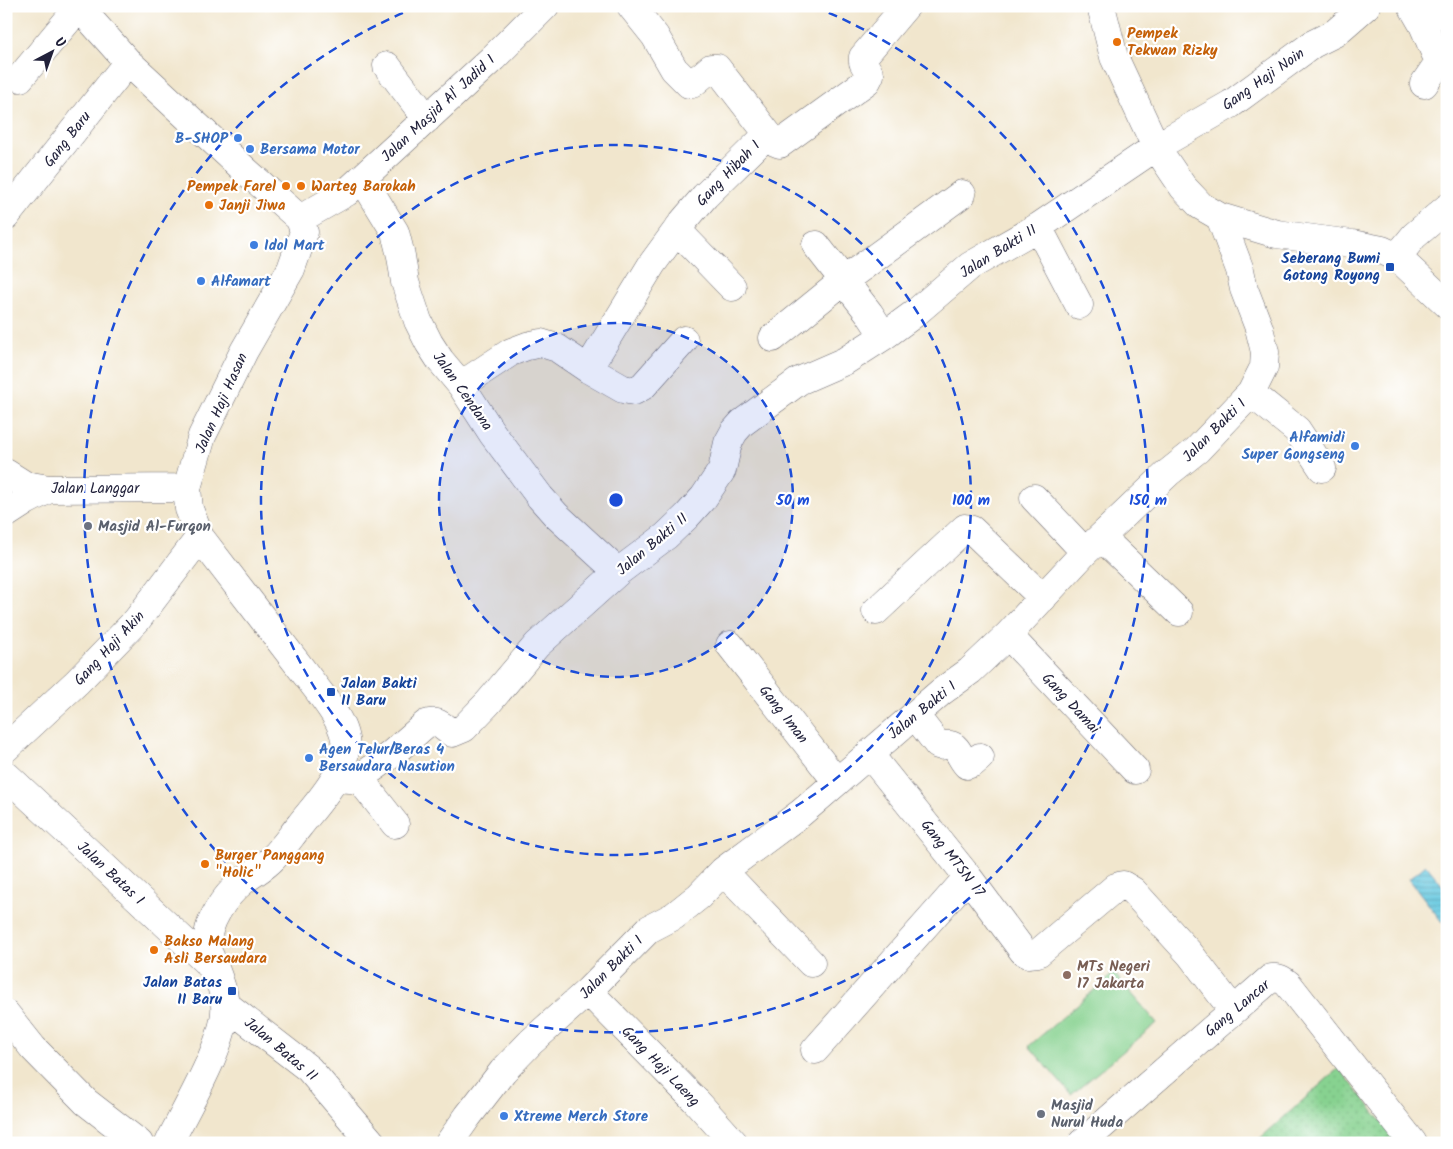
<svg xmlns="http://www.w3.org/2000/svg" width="1453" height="1149" font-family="Kalam,sans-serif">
<defs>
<pattern id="grass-dots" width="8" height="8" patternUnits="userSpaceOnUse" patternTransform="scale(1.25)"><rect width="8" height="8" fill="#87d290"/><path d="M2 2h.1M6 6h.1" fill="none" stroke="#74b47d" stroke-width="1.8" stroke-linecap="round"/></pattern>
<pattern id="water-rules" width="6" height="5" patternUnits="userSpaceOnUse" patternTransform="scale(1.25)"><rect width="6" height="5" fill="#62c7df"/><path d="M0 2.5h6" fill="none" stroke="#50a1b6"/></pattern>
</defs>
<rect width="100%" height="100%" fill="#fff"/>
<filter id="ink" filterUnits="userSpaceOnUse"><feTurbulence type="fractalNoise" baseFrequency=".02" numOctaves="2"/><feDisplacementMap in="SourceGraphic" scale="10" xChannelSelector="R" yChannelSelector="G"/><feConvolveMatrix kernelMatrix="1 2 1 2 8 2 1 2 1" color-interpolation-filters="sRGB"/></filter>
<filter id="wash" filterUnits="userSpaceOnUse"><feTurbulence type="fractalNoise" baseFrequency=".0096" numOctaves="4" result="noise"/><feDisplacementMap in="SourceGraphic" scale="20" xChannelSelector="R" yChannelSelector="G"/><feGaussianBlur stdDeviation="1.12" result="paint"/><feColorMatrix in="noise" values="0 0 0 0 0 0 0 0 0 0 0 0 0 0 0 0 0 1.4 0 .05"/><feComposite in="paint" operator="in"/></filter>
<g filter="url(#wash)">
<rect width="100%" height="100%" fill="#f1e6cd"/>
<!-- grass -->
<path fill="url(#grass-dots)" stroke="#547a66" d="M1339 1068 1399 1143H1255Z"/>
<!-- pitch -->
<path fill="#87d290" stroke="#547a66" d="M1114 973 1157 1023 1071 1095 1029 1046Z"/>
<!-- water -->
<path fill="url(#water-rules)" stroke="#42748d" d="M1426 865 1447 891V918L1442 922 1409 879Z"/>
</g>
<g filter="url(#ink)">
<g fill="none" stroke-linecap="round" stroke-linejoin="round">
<defs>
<path id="minor" d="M78 6 128 62 246 171 300 219 304 232 291 269 244 351 202 436 187 488 189 509 200 537 320 693C330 707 342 722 345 739 350 770 317 803 300 825 291 836 283 848 273 858 265 867 253 873 243 881 224 897 205 923 207 950 213 962 225 992 225 1005 228 1039 185 1110 169 1143
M631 6 655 36 674 69 689 84H692L711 68H717L768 134 775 142 780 144 867 81 870 75 863 62V57L906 6
M1101 6 1114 57 1156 147 1183 187 1201 206 1220 217 1277 234 1352 244 1382 250 1397 257 1447 304
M1412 6 1423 25 1439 62 1424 84
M1423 25 1445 6
M387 66 427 119
M20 78 79 7
M362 178 395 232 401 256 405 282 418 321 429 343 440 360 461 385 492 433 540 497 556 515 618 572
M6 216 128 62
M300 219 347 192 493 58 545 6
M1038 227 1079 305
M677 230 732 287
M816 245 869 313 884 336
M1397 257 1414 236 1447 208
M773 338 843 281 962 194
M588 369 652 264 682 223 705 196 768 134
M461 385 511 352 527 346 541 343 557 348 588 369 623 389 634 391 643 386 684 340
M1251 393 1297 430 1322 468
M6 473 25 485 49 489 187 488
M1034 498 1085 552
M6 514 26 501 49 489
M1101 537 1179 612
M876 611 965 528 972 530 1043 598
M1008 635 1135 770
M730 645 837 782
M915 715 938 745C943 747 945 744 950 745 958 746 961 760 967 765L973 763 980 757
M6 748 77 682 137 620 200 537
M869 754 968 877 1023 951 1028 954 1038 953 1116 887 1123 885 1133 891 1190 954 1233 1010
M6 775 215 970
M337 777C340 778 345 779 349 779 368 779 410 737 426 724 438 719 442 727 452 733L464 728 488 703 537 645 618 572 666 536 687 516 704 497 722 470 728 443 734 432 742 423 799 381 845 361 884 336 914 314 970 266 1038 227 1156 147 1231 104 1313 44 1335 33 1366 6
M358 777 395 824
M723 871 811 963
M588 991 696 1101 734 1143
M225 1004 309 1069 372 1143
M6 1014 33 1048 86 1102 139 1143
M815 1050 968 877
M449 1143 468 1116 503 1071 531 1042 588 991 649 929 674 916 699 896 723 871 801 813 941 692 970 671 1008 635 1085 552 1168 473 1197 450 1251 393 1264 367 1265 352 1259 328 1244 289 1240 270 1220 217
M1082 1143 1271 978C1278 977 1282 979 1288 984L1413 1143"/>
</defs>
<!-- minor casing -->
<use href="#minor" stroke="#6a676e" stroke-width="29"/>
<!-- minor -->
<use href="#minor" stroke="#fff" stroke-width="28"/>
</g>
</g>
<!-- distance rings -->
<circle cx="616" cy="500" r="177" fill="#1d4ed8" fill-opacity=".12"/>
<g fill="none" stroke="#1d4ed8" stroke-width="2.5" stroke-dasharray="9 6">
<circle cx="616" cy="500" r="177"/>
<circle cx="616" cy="500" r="355"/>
<path d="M815 7A532 532 0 1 1 417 7"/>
</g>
<!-- markers -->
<g fill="#e8710a" stroke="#fff" stroke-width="2">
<circle cx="1117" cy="42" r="5"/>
<circle cx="286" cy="186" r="5"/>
<circle cx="301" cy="186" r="5"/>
<circle cx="209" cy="205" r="5"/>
<circle cx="205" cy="864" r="5"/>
<circle cx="154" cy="950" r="5"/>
</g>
<g fill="#3f7fe0" stroke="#fff" stroke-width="2">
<circle cx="238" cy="138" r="5"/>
<circle cx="250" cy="149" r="5"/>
<circle cx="254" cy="245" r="5"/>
<circle cx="201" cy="281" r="5"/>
<circle cx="1355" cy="446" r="5"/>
<circle cx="309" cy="758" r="5"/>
<circle cx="504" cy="1116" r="5"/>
</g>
<g fill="#1a4fb4" stroke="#fff" stroke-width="2">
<rect x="1385" y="262" width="10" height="10" rx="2.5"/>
<rect x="326" y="687" width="10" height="10" rx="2.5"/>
<rect x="227" y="986" width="10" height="10" rx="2.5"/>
</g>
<g fill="#6b7280" stroke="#fff" stroke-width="2">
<circle cx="88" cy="526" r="5"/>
<circle cx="1041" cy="1114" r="5"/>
</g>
<circle fill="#8d6e63" stroke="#fff" stroke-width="2" cx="1067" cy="975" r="5"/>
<g text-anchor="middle" stroke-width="4.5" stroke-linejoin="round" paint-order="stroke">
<!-- food labels -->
<g font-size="15" font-weight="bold" fill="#c56008" stroke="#fff" text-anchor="start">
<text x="1127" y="38">Pempek<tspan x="1127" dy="17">Tekwan Rizky</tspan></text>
<text x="276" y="191" text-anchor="end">Pempek Farel</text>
<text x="311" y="191">Warteg Barokah</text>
<text x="219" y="210">Janji Jiwa</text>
<text x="215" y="860">Burger Panggang<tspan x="215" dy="17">"Holic"</tspan></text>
<text x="164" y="946">Bakso Malang<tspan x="164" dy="17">Asli Bersaudara</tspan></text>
</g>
<!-- street labels -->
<g font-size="15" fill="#22223b" stroke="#fff">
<text transform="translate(1263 79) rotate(-35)" y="5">Gang Haji Noin</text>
<text transform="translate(438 108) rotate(-43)" y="5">Jalan Masjid Al' Jadid I</text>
<text transform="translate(67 139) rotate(-52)" y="5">Gang Baru</text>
<text transform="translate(728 173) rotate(-46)" y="5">Gang Hibah I</text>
<text transform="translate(998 251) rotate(-32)" y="5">Jalan Bakti II</text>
<text transform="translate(463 391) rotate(55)" y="5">Jalan Cendana</text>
<text transform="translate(221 403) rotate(-66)" y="5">Jalan Haji Hasan</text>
<text transform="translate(1214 430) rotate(-45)" y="5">Jalan Bakti I</text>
<text x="95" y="493">Jalan Langgar</text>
<text transform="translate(652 544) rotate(-40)" y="5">Jalan Bakti II</text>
<text transform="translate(109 648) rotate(-47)" y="5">Gang Haji Akin</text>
<text transform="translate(1071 703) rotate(47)" y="5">Gang Damai</text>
<text transform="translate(922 710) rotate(-39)" y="5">Jalan Bakti I</text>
<text transform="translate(784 714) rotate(52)" y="5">Gang Iman</text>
<text transform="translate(953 858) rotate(52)" y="5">Gang MTSN 17</text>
<text transform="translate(111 873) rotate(43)" y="5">Jalan Batas I</text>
<text transform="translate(611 967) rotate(-45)" y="5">Jalan Bakti I</text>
<text transform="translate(1237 1008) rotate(-40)" y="5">Gang Lancar</text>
<text transform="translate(281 1049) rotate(40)" y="5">Jalan Batas II</text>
<text transform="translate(661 1066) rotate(46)" y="5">Gang Haji Laeng</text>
</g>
<!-- shop labels -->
<g font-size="15" font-weight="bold" fill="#366cbe" stroke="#fff" text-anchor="start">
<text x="228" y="143" text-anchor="end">B-SHOP</text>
<text x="260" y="154">Bersama Motor</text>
<text x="264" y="250">Idol Mart</text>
<text x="211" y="286">Alfamart</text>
<text x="1345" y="442" text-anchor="end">Alfamidi<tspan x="1345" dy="17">Super Gongseng</tspan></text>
<text x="319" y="754">Agen Telur/Beras 4<tspan x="319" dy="17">Bersaudara Nasution</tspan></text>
<text x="514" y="1121">Xtreme Merch Store</text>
</g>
<!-- transit labels -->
<g font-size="15" font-weight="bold" fill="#164399" stroke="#fff" text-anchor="end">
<text x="1380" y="263">Seberang Bumi<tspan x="1380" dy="17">Gotong Royong</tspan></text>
<text x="341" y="688" text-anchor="start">Jalan Bakti<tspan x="341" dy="17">II Baru</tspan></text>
<text x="222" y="987">Jalan Batas<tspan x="222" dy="17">II Baru</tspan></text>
</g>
<!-- worship labels -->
<g font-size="15" font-weight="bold" fill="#5b616d" stroke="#fff" text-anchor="start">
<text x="98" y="531">Masjid Al-Furqon</text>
<text x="1051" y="1110">Masjid<tspan x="1051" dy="17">Nurul Huda</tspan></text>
</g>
<!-- education labels -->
<g font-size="15" font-weight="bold" fill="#785e54" stroke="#fff" text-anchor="start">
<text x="1077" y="971">MTs Negeri<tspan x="1077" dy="17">17 Jakarta</tspan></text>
</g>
</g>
<circle cx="616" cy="500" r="8" fill="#1d4ed8" stroke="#fff" stroke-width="2.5"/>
<g font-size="15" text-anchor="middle" font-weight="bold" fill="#1d4ed8" stroke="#fff" stroke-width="4.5" stroke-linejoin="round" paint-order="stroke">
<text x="793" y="505">50 m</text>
<text x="971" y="505">100 m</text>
<text x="1148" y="505">150 m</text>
</g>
<!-- margin -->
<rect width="1453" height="1149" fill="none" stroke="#fff" stroke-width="25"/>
<!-- north arrow -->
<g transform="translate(52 52) rotate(41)" stroke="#ffffff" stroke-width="4" paint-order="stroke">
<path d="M0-4L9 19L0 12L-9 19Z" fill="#22223b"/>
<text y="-8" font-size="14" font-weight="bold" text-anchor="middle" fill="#22223b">U</text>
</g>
</svg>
